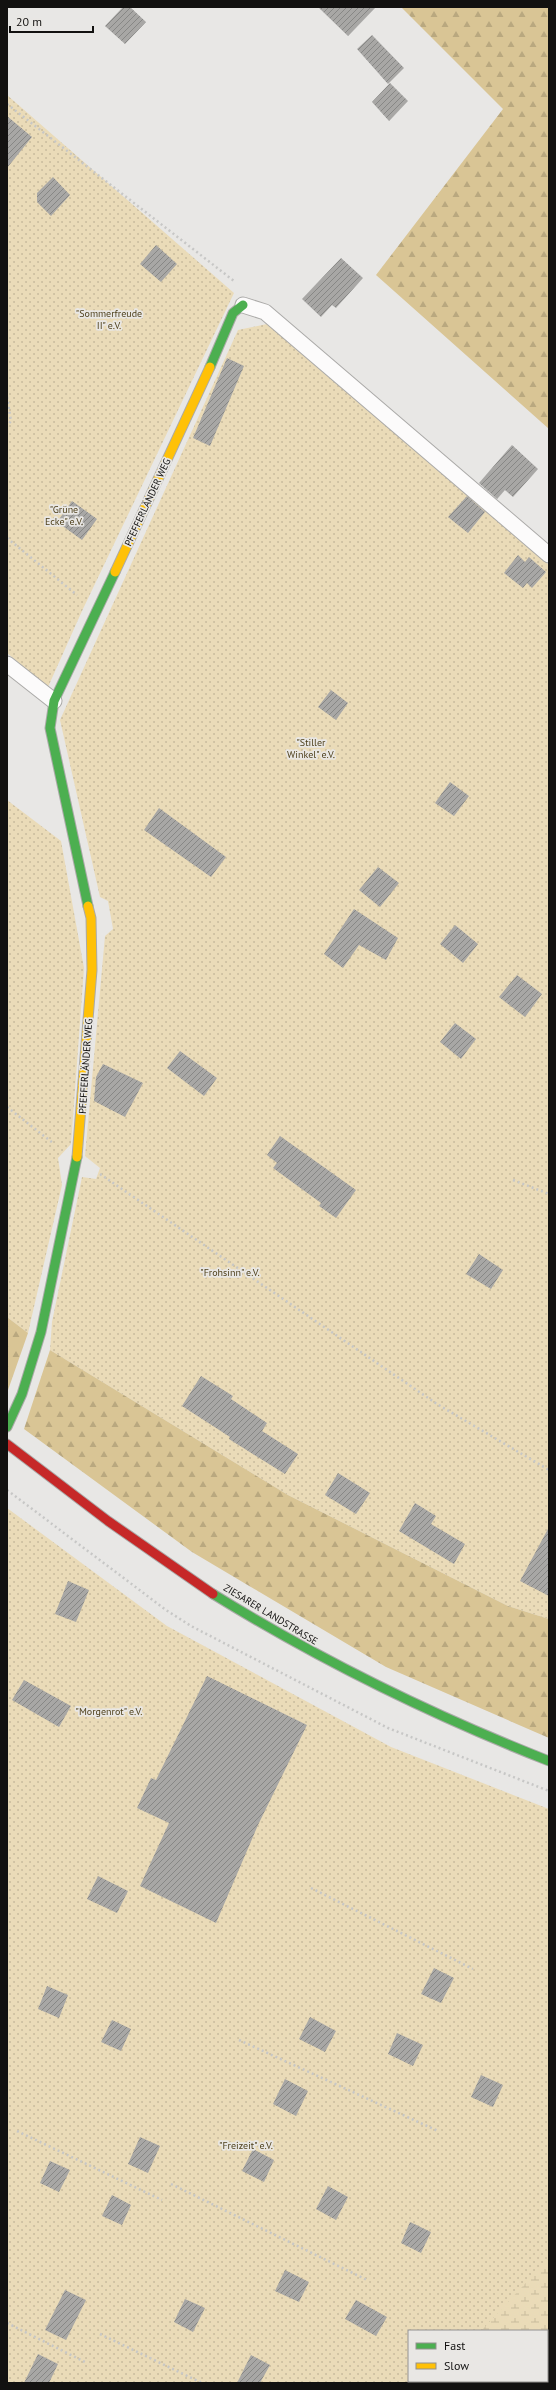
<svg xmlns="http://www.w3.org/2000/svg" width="556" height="2390" font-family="'PT Sans',sans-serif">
<defs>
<pattern id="grass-dots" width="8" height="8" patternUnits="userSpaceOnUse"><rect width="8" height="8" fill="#eadbb8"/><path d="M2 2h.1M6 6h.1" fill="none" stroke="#c8bb9d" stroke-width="1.8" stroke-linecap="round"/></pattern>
<pattern id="forest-firs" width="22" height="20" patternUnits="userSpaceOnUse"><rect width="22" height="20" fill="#d9c595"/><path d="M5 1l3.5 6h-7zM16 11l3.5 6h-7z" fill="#b9a87f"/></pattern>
<pattern id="wetland-marsh" width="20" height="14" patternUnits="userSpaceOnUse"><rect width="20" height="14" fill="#eadbb8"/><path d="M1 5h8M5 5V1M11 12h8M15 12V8" fill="none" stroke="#c8bb9d"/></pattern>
<pattern id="building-hatch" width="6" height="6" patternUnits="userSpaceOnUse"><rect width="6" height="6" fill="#a8a7a5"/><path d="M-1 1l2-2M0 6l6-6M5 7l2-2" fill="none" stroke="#878785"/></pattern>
</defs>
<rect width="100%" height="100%" fill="#e8e7e5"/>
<!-- grass -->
<path fill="url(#grass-dots)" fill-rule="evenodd" d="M7 95 234 293 82 611 48 687 7 653Z
M267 324 549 565V1619L508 1606 288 1495 50 1350 52 1322 82 1177 96 1179 100 1168 85 1156 105 936 113 929 108 901 100 897 60 720 238 330Z
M7 800 61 841 84 968 71 1144 58 1158 62 1185 28 1333 7 1317Z
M7 1508 167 1626 391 1747 549 1809V2383H7ZM409 2331H547V2381H409Z"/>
<!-- forest -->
<path fill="url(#forest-firs)" d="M401 7H549V429L376 275 503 109Z
M7 1317 28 1333 7 1393Z
M50 1350 288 1495 508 1606 549 1619V1738L386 1667 192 1552 24 1429Z"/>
<!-- wetland -->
<path fill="url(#wetland-marsh)" d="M549 2258V2383H433L435 2381H547V2331H481Z"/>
<!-- building -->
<path fill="url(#building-hatch)" d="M123 7H130L146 22 125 44 105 26Z
M318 7H376L348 36Z
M372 35 404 68 388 84 357 49Z
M390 83 408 101 389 121 372 102Z
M7 116 32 137 7 168Z
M53 177 70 195 51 216 37 202V193Z
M156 245 177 264 161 282 140 264Z
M341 258 363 278 336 308 332 305 321 317 302 299Z
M227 358 244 366 210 446 193 438Z
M512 445 538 469 513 497 505 490 497 499 479 483Z
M467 496 485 512 468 533 448 517Z
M72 501 97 519 82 540 57 522Z
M518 555 525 562 529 557 546 572 532 588 527 583 523 588 504 573Z
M331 690 348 703 336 720 318 707Z
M450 782 469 796 454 816 435 803Z
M159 808 226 857 211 877 144 830Z
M378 867 399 883 380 907 359 890Z
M354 909 398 938 386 960 359 945 343 968 324 954Z
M455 925 478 944 463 963 440 944Z
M517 975 542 994 525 1017 499 997Z
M455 1023 476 1039 461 1059 440 1042Z
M180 1051 217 1078 204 1096 167 1068Z
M103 1064 143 1083 125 1117 94 1101 96 1077Z
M280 1136 356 1190 336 1218 319 1206 321 1203 273 1168 277 1163 267 1155Z
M479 1254 503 1270 491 1289 466 1274Z
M201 1376 233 1396 231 1399 267 1423 262 1431 298 1454 285 1474 229 1439 230 1437 182 1406Z
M338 1473 370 1493 356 1514 325 1495Z
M415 1503 436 1516 431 1524 465 1544 454 1564 399 1531Z
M549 1527V1596L520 1581Z
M68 1581 89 1590 76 1622 55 1614Z
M207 1676 307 1725 258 1825 216 1923 140 1886 169 1823 137 1808 151 1778 156 1780Z
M24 1680 71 1706 59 1727 12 1700Z
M98 1876 128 1891 117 1913 87 1899Z
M434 1968 454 1978 441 2003 421 1994Z
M47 1986 68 1995 59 2018 38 2009Z
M310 2017 336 2031 325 2052 299 2039Z
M112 2020 131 2029 121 2051 101 2042Z
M397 2033 423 2045 413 2066 388 2054Z
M481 2075 503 2085 493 2107 471 2097Z
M285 2079 308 2091 296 2116 273 2104Z
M140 2137 160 2146 148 2173 128 2164Z
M253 2149 274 2160 264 2182 242 2171Z
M50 2161 70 2170 59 2192 40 2183Z
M328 2186 348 2197 336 2220 316 2209Z
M112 2195 131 2205 122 2225 102 2216Z
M410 2222 431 2232 421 2253 401 2243Z
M285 2270 309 2282 299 2302 275 2291Z
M65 2290 86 2300 66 2340 45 2330Z
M185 2299 205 2308 193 2332 174 2322Z
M356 2300 387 2317 376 2336 345 2319Z
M38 2354 58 2364 49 2383H24Z
M251 2355 270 2365 260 2383H237Z"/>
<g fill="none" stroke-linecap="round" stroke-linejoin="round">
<defs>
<path id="lane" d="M243 305 265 312 549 555
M7 664 54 701"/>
<path id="fast" d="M210 367 233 313 243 305
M88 906 50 728 54 701 115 572
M7 1427 22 1394 41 1332 77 1157
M213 1594C320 1660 432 1715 549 1761"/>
<path id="slow" d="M115 572 210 367
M77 1157 92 970 91 918 88 906"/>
<path id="jam" d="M7 1444 108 1521 213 1594"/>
</defs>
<!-- lane casing -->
<use href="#lane" stroke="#abaaa8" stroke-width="17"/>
<!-- fast casing -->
<use href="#fast" stroke="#abaaa8" stroke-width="11"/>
<!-- slow casing -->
<use href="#slow" stroke="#abaaa8" stroke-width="11"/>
<!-- jam casing -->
<use href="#jam" stroke="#abaaa8" stroke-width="11"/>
<!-- path -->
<path stroke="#c7c7c6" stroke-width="2.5" stroke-dasharray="2 3" stroke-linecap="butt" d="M7 104 234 281
M7 397 11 421 7 426
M7 538 77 595
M7 1107 53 1143
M100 1174 437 1404 549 1470
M513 1180 549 1194
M7 1490 166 1610 191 1626 388 1728 549 1791
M311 1888 473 1969
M239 2040 438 2131
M17 2131 162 2200
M171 2184 367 2280
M7 2323 87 2363
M100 2334 202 2383"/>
<!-- lane -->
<use href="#lane" stroke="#fcfbfb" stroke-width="15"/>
<!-- fast -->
<use href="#fast" stroke="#4caf50" stroke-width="9"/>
<!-- slow -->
<use href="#slow" stroke="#ffc107" stroke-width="9"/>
<!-- jam -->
<use href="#jam" stroke="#c62828" stroke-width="9"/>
</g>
<g text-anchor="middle" stroke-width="3.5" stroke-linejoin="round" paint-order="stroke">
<!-- park labels -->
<g font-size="10" fill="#4f411c" stroke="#e9e7e4">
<text x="109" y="317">"Sommerfreude<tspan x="109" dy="12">II" e.V.</tspan></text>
<text x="64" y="513">"Grüne<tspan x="64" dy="12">Ecke" e.V.</tspan></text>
<text x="311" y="746">"Stiller<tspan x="311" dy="12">Winkel" e.V.</tspan></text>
<text x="230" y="1276">"Frohsinn" e.V.</text>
<text x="109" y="1715">"Morgenrot" e.V.</text>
<text x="246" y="2149">"Freizeit" e.V.</text>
</g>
<!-- street labels -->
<g font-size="10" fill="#121110" stroke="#e9e7e4">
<text transform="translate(147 502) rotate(-65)" y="4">PFEFFERLÄNDER WEG</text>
<text transform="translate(85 1066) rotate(-86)" y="4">PFEFFERLÄNDER WEG</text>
<text transform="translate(271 1614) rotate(31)" y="4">ZIESARER LANDSTRASSE</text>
</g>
</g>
<!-- border -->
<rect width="556" height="2390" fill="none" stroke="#121110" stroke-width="16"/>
<!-- legend -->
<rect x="408" y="2330" width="140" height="52" fill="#e9e7e4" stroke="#93918f"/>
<rect x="416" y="2343" width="20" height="6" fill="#4caf50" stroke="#93918f"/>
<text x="444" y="2350" font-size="12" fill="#121110">Fast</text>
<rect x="416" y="2363" width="20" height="6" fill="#ffc107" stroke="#93918f"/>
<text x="444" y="2370" font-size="12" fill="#121110">Slow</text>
<!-- scale -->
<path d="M10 26v6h83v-6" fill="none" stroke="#121110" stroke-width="2"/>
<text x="16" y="26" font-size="12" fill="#121110" stroke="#e9e7e4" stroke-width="3" paint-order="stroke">20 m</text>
</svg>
